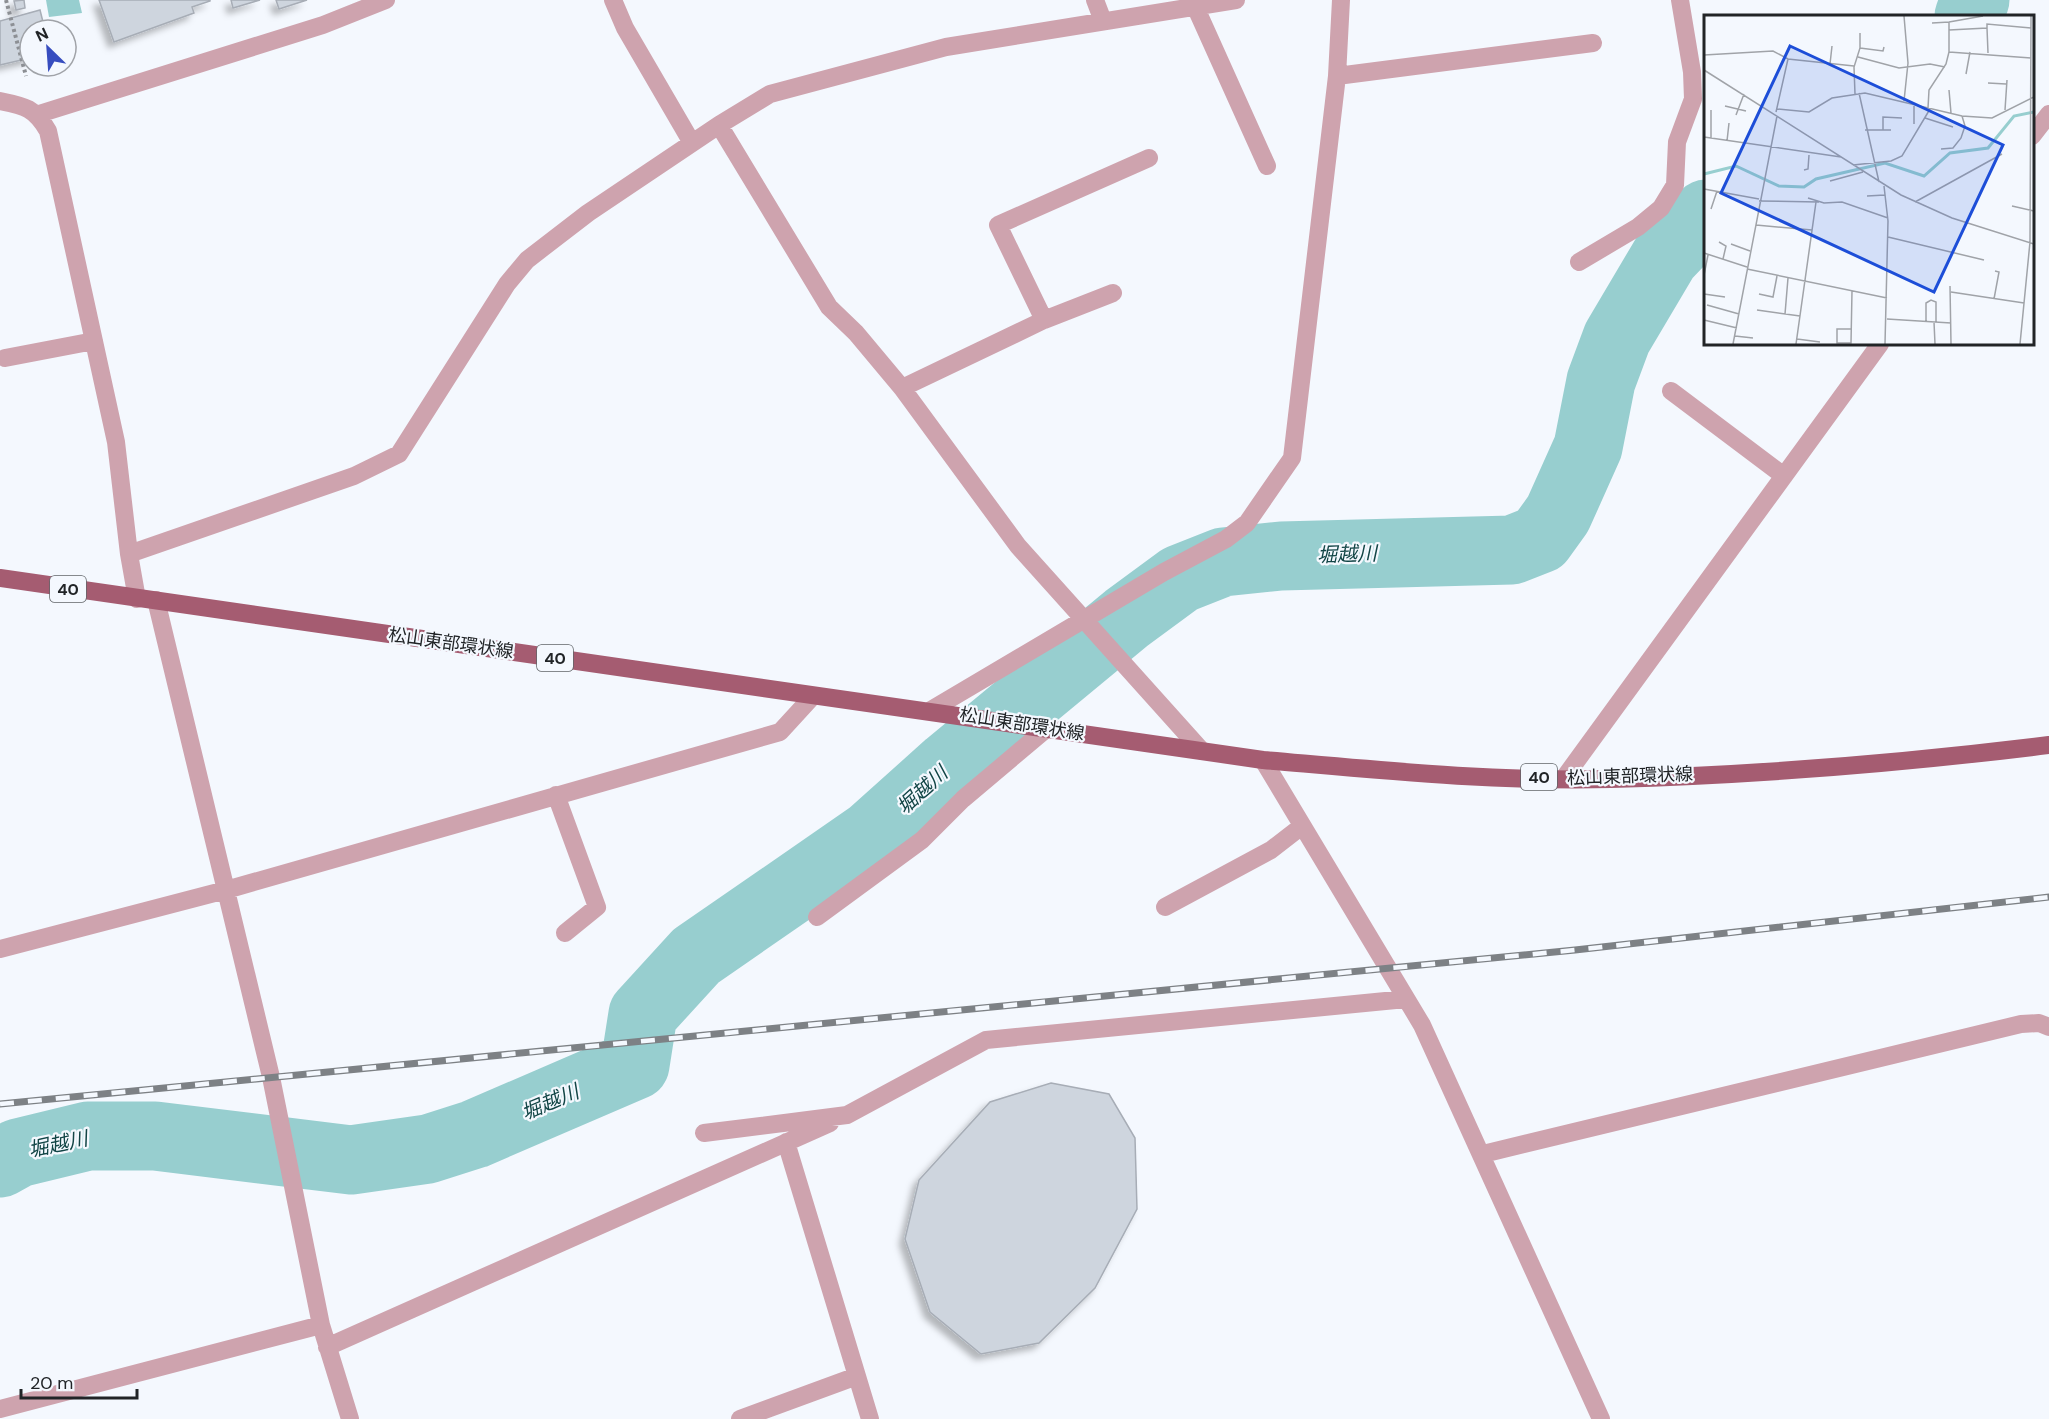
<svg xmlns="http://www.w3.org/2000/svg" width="2049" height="1419" font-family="'DM Sans','Noto Sans JP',sans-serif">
<defs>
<filter id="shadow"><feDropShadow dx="-5.5" dy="5.5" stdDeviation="3" flood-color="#0004"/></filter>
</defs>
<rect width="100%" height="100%" fill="#f4f8fe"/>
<!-- water -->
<path fill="#97cecf" d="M46 0H79L82 13 49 17Z"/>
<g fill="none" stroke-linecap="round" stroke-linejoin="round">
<!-- river -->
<path stroke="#97cecf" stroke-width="69" d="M1969 16 1975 0
M0 1163 18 1153 88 1136H155L351 1160 428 1149 475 1134 635 1065 643 1014 696 956 871 835 949 765 1127 618 1180 579 1223 562 1281 556 1512 550 1540 539 1558 514 1588 447 1601 381 1617 338 1665 257 1706 214"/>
</g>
<!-- building -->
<path fill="#ced5de" stroke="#a7adb6" stroke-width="1.5" filter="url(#shadow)" d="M24 0 25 8 16 10 14 1Z
M99 0H210V1L192 7 194 13 114 42Z
M231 0H260L233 8Z
M276 0H307L279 9Z
M40 10 45 30H30V58L0 65V21Z
M1051 1083 1109 1094 1135 1138 1137 1209 1095 1288 1039 1343 981 1354 930 1312 905 1239 919 1180 990 1102Z"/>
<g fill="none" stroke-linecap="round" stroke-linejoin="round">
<!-- path -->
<path stroke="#8c8f94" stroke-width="4" stroke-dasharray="3 3" stroke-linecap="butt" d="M6 0 26 76"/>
<!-- street -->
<path stroke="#cea3ae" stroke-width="18" d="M613 0 625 28 692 143
M1095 0 1103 21
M1195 6 1267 166
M1337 76 1593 43
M0 101C25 106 35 108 48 131L116 442 129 554 137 599
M39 114 323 25 386 0
M719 125 829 307 856 333 902 388 1018 546 1202 751
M2032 136 2049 114
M1579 262 1638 227 1661 208 1675 185 1677 142 1693 99 1692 72 1680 0
M1044 320 998 225 1149 158
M5 358 94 341
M902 388 1044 320 1113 293
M1671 391 1784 476
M129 554 354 476 399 454 507 284 527 260 588 213 719 125 770 94 946 47 1236 0
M156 600 271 1077 321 1325 350 1419
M931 710 1164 572 1226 539 1247 523 1292 458 1337 76 1341 0
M1263 760 1422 1025 1601 1419
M1564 778 1880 344
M556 795 597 907 565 933
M1165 907 1271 850 1302 826
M817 917 922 840 963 799 1046 729
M0 949 226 890 780 732 813 696
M704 1133 847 1115 986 1040 1406 999
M786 1142 870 1419
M1483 1154 2021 1024 2039 1023 2049 1027
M327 1347 830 1123
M0 1409 321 1325
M740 1419 857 1376"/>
<!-- primary -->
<path stroke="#a55c71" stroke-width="18" d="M0 578 1263 760C1379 770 1495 782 1611 779 1758 775 1904 763 2049 745"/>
<defs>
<path id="rail" d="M0 1104 1575 950 2049 897"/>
</defs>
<!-- rail casing -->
<use href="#rail" stroke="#7d8185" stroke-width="7"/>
<!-- rail -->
<use href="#rail" stroke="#f4f8fe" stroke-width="4.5" stroke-dasharray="14" stroke-linecap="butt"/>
</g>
<g text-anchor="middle" stroke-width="4.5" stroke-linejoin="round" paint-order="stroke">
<!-- shield labels -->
<g fill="#f4f8fe" stroke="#606468" stroke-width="1.5">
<rect x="50" y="576" width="36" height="26" rx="4.5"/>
<rect x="537" y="645" width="36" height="26" rx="4.5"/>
<rect x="1521" y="764" width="36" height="26" rx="4.5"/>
</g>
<g font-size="16" font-weight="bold" fill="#212427">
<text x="68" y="595">40</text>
<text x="555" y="664">40</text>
<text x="1539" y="783">40</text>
</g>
<!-- street labels -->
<g font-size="18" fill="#212427" stroke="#f4f8fe">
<text transform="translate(451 643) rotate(8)" y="6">松山東部環状線</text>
<text transform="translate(1022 724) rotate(9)" y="6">松山東部環状線</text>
<text transform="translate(1630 776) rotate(-2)" y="6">松山東部環状線</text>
</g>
<!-- water labels -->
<g font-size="20" font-style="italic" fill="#124546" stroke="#f4f8fe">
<text transform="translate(1347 554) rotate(-2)" y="7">堀越川</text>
<text transform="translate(922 790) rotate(-42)" y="7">堀越川</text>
<text transform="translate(550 1102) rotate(-23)" y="7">堀越川</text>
<text transform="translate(58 1144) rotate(-12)" y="7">堀越川</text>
</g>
</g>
<!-- overview -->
<g transform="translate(1704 15)">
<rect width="330" height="330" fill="#f4f8fe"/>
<path fill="none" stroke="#97cecf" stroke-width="3" d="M0 159 32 151 75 171 100 172 112 164 181 148 220 161 246 138 284 133 310 101 330 97"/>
<path fill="none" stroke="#a0a3a8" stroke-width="1.5" d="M245 7 279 1M283 13 284 38M245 15 283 13V9L327 13M156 33 179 36 180 32M245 37 327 43M0 40 69 36 84 44 150 51M154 42 195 53 226 49 241 52M126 49 128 31M0 55 197 180 248 203 330 229M262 59 266 37M284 68 302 69M245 75 247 98M155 78 175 167M151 79 150 52 156 33V18M200 86 204 48 200 1M21 91 42 96M224 93 225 75 242 49 245 37V7L228 8M73 94 105 97 128 83 161 78 258 101 288 103 330 82M7 95V123M301 95 303 65M72 97 84 44M32 100 40 79M221 103 249 112M210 109V89M161 115H187M179 115V102L198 103M0 122 137 142M23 126 25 108M237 134 249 133 257 123 261 111 258 101M149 150 187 146 198 141 226 94M100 155 104 154 105 140M126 166 159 157M180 171 184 206 181 329M0 174 55 184M163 181 181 180M104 183 120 188 138 187 184 203M55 186 115 187M211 187 298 139M308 191 330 196M7 194 13 176M52 210 108 215M184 222 280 245M15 227 22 231 19 244M27 229 46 236M0 238 43 252M43 254 183 283M0 260 4 240M246 271 247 329M247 277 320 288M0 279 21 282M55 279 69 282 73 261M290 284 295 257 291 256M3 290 35 299M53 295 96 301M81 299 84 263M183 304 247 308M0 305 33 313M222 307V288L227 285 232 287V307M230 307 231 329M147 314H133V328H147L148 276M31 321 49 323M93 324 116 327M29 329 73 101M92 329 112 187M316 329 326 227 327 1"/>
<path fill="#1d4ed8" fill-opacity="0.15" stroke="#1d4ed8" stroke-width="3" d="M86 31 299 130 230 277 17 178Z"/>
<rect width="330" height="330" fill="none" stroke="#212427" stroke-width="3"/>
</g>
<!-- north arrow -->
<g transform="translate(48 48) rotate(335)"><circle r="28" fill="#f4f8fe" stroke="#a0a3a8" stroke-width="1.5"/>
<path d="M0-4.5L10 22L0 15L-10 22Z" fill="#374dbf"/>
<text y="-9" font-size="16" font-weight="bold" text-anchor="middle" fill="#212427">N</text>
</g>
<!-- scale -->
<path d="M21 1389v9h116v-9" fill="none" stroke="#212427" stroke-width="3"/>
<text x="30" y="1389" font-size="18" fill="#212427" stroke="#f4f8fe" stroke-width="4.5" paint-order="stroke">20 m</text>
</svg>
